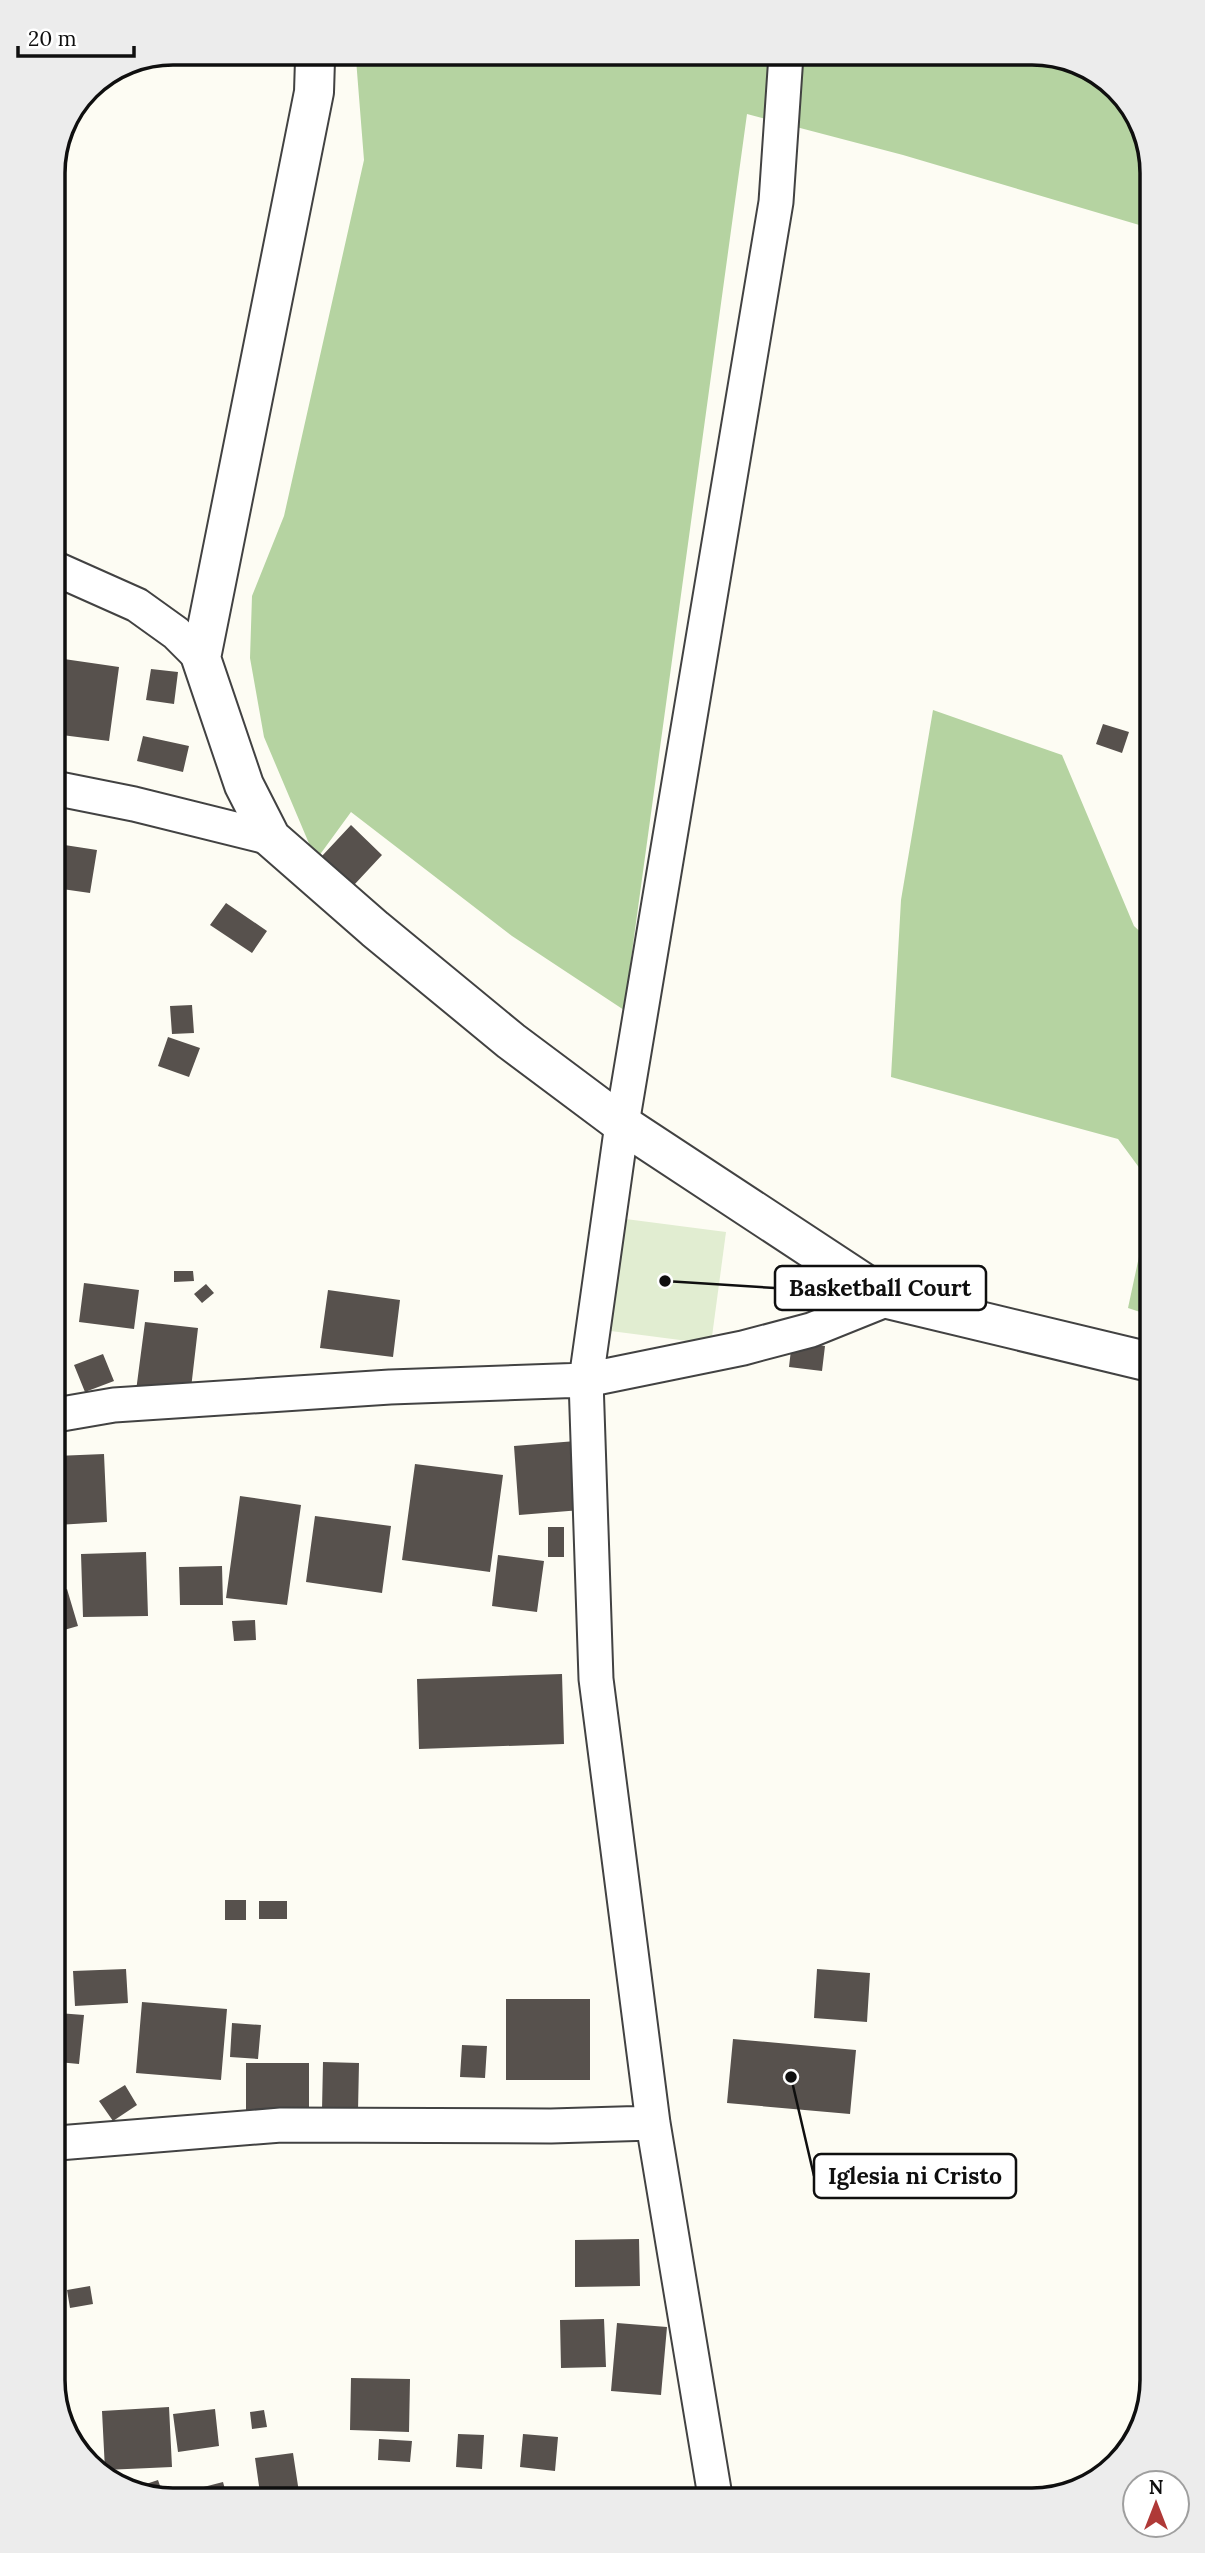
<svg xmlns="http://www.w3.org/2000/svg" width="1205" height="2553" font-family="Lora,serif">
<rect width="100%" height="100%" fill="#fdfcf3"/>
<!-- forest -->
<path fill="#b5d3a1" d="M1041 53 1105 77 1146 133V227L903 155 747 114 624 1010 512 936 351 812 316 860 264 737 250 658 252 596 284 516 364 160 356 59Z
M933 710 1062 755 1134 926 1148 939 1149 1181 1118 1139 891 1077 901 900Z
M1149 1210V1315L1128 1308Z"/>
<!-- pitch -->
<path fill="#e1edd1" d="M618 1218 726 1232 711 1344 603 1330Z"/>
<!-- building -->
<path fill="#57514d" d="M57 658 119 667 109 741 54 734V679Z
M151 669 178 672 174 704 146 700Z
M1103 724 1129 732 1122 753 1096 744Z
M143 736 189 746 183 772 137 761Z
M351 825 382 855 354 885 322 856Z
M58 844 97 850 90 893 55 888Z
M226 903 267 931 252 953 210 925Z
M192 1005 194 1033 172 1034 170 1006Z
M168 1037 200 1048 189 1077 158 1066Z
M174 1271H193L194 1281 174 1282Z
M84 1283 139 1290 134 1329 79 1322Z
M206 1284 214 1293 202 1303 194 1294Z
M328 1290 400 1300 393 1357 320 1348Z
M145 1322 198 1328 190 1397 136 1391Z
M792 1341 825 1346 822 1371 789 1367Z
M103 1354 114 1381 85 1392 74 1365Z
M576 1441 581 1510 519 1515 514 1446Z
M104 1454 107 1522 57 1525 56 1456Z
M415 1464 503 1475 490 1572 402 1560Z
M240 1496 301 1505 287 1605 226 1598Z
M315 1516 391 1526 382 1593 306 1582Z
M548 1527H564V1557H548Z
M146 1552 148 1616 83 1617 81 1554Z
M498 1555 544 1561 537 1612 492 1606Z
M222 1566 223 1605H180L179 1567Z
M67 1589 78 1626 57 1632V1593Z
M255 1620 256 1640 234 1641 232 1621Z
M562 1674 564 1744 419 1749 417 1679Z
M225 1900H246V1920H225Z
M259 1901H287V1919H259Z
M126 1969 128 2003 75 2006 73 1971Z
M817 1969 870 1973 867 2022 814 2018Z
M506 1999H590V2080H506Z
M142 2002 227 2009 221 2080 136 2073Z
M58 2013 84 2015 79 2064 58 2062Z
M232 2023 261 2025 258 2059 230 2057Z
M733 2039 856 2050 850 2114 727 2103Z
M462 2045 487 2046 485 2078 460 2077Z
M323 2062 359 2063 358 2111 322 2110Z
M246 2063H309V2122H246Z
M125 2085 137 2105 113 2121 99 2101Z
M639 2239 640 2286 575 2287V2240Z
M90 2286 93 2304 70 2308 67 2290Z
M604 2319 606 2367 561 2368 560 2320Z
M617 2323 667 2327 661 2395 611 2391Z
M351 2378 410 2379 409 2432 350 2430Z
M169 2407 172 2467 105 2470 102 2411Z
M215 2409 219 2446 178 2452 173 2414Z
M264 2410 267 2427 252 2429 250 2412Z
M458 2434 484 2435 482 2469 456 2467Z
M523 2434 558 2437 555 2471 520 2467Z
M379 2439 412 2441 410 2462 378 2460Z
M293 2453 300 2499 261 2500 255 2458Z
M158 2480 165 2500 142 2492 140 2486Z
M223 2482 228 2500H190L188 2491Z
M506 2491H557V2498H506Z
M482 2492V2498H441L440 2495Z"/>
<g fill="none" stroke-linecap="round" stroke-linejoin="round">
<defs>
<path id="minor" d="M54 568 137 605 176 633 201 658
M54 788 134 804 271 838
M56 1415 114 1405 390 1387 586 1380 743 1348 811 1330 888 1299
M58 2143 281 2125 551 2126 653 2123
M715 2496 653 2123 596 1679 586 1380 622 1124 776 202 786 55"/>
<path id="tertiary" d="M315 60 314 92 201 658 244 785 271 838 375 929 511 1041 622 1124 888 1299 1150 1362"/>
</defs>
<!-- minor casing -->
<use href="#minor" stroke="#424242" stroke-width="37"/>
<!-- tertiary casing -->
<use href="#tertiary" stroke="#424242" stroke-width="42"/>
<!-- minor -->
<use href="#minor" stroke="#fff" stroke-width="33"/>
<!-- tertiary -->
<use href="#tertiary" stroke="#fff" stroke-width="38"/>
</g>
<!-- crop -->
<path d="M0 0H1205V2553H0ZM173 65H1032A108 108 0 0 1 1140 173V2380A108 108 0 0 1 1032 2488H173A108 108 0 0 1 65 2380V173A108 108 0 0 1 173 65Z" fill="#ececec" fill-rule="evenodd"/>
<path fill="none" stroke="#0f0f0f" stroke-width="3.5" d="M173 65H1032A108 108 0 0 1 1140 173V2380A108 108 0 0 1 1032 2488H173A108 108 0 0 1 65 2380V173A108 108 0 0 1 173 65Z"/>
<!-- callouts -->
<path fill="none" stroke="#0f0f0f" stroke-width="2.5" d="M665 1281L775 1288M791 2077L814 2176"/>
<g fill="#0f0f0f" stroke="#fff" stroke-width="2.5">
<circle cx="665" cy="1281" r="7"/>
<circle cx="791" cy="2077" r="7"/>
</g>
<g fill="#fff" stroke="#0f0f0f" stroke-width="2.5">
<rect x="775" y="1266" width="211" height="44" rx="7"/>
<rect x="814" y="2154" width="202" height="44" rx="7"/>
</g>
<g font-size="23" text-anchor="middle" font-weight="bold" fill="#0f0f0f">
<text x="880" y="1296">Basketball Court</text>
<text x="915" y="2184">Iglesia ni Cristo</text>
</g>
<!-- north arrow -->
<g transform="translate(1156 2504)"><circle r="33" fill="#ffffff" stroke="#9f9f9f" stroke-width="2"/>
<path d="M0-5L12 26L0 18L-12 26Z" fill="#af3937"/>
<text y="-10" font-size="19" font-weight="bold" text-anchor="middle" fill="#0f0f0f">N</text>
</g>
<!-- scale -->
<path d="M18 46v10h116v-10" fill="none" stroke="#0f0f0f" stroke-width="3.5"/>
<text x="28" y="46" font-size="21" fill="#0f0f0f" stroke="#ffffff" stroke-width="5" paint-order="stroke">20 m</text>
</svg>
